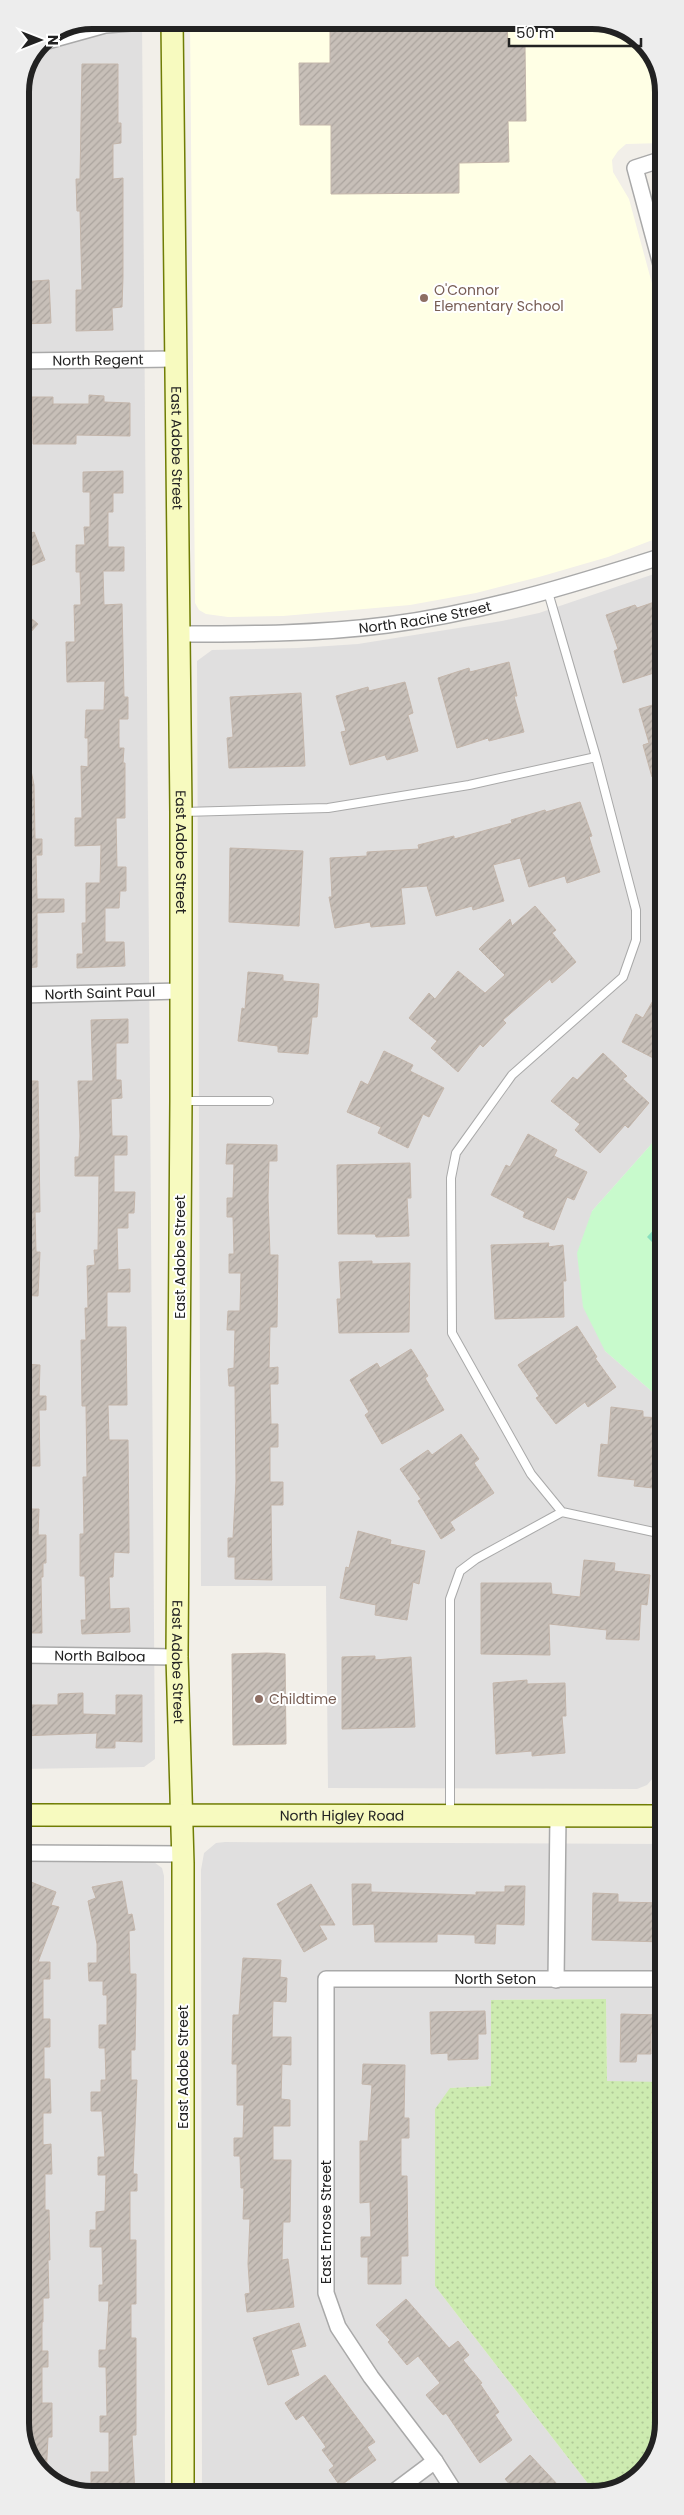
<svg xmlns="http://www.w3.org/2000/svg" width="684" height="2515" font-family="Poppins,sans-serif">
<defs>
<pattern id="grass-dots" width="8" height="8" patternUnits="userSpaceOnUse" patternTransform="scale(1.25)"><rect width="8" height="8" fill="#cdebb0"/><path d="M2 2h.1M6 6h.1" fill="none" stroke="#b0c997" stroke-width="1.8" stroke-linecap="round"/></pattern>
<pattern id="building-hatch" width="6" height="6" patternUnits="userSpaceOnUse" patternTransform="scale(1.25)"><rect width="6" height="6" fill="#c7bfb8"/><path d="M-1 1l2-2M0 6l6-6M5 7l2-2" fill="none" stroke="#aba49e"/></pattern>
</defs>
<rect width="100%" height="100%" fill="#f2efe9"/>
<!-- residential -->
<path fill="#e0dfdf" d="M91 20H142L155 1759 144 1767 21 1769 20 91 41 41Z
M663 571V1131L592 1211 605 1351 656 1395 663 1398 664 1659 657 1767 654 1777 647 1785 637 1789 328 1788 326 1586H201L197 661 212 650 298 648 358 644 502 621 539 613Z
M225 1842 664 1844V2082H607L606 1999 492 2000 491 2086 450 2088 435 2286 596 2494 202 2495 201 1870 204 1853 216 1843Z
M21 1862H154L162 1868 164 1876 165 2495H86L45 2477 21 2438Z"/>
<!-- education -->
<path fill="#ffffe5" d="M190 20 602 21 640 38 663 77V143L626 144 618 151 612 160 613 172 629 199 663 324V536L608 557 539 577 476 593 410 605 283 616 228 617 206 614 199 610 195 603Z"/>
<!-- grass -->
<path fill="url(#grass-dots)" d="M606 1999 607 2081 664 2082V2424L646 2470 607 2494H596L435 2286V2109L450 2088 491 2086V2000Z"/>
<!-- park -->
<path fill="#c8facc" d="M663 1131V1398L656 1395 605 1351 583 1307 577 1253 592 1211Z"/>
<!-- pitch -->
<path fill="#88e0be" d="M658 1225 663 1231V1292L660 1296 655 1291V1245L647 1237Z"/>
<!-- building -->
<path fill="url(#building-hatch)" stroke="#c4b6ab" d="M330 20H507L508 46H525L526 121H508L509 162 459 163V193L331 194V125H300L299 63H330Z
M82 64H118V123H121V143L113 144V179L123 178V277L122 307 112 308 113 330 76 331V290H82L80 211H77L76 179H80Z
M49 280 51 323 20 324V282Z
M89 395 104 396V402L130 403V436L76 435V444H33L32 397H53V404H89Z
M123 471V493H113V512H108V547H124V571H103L104 605 122 604 124 697H128V719H119V748H124L123 763H125V818H116L117 867H126V891H120L119 908H105V942H124L125 966 77 968V954H83L82 923H86V883H100L101 845 75 846V818H82L81 766 88 767V738H85L86 710H104L105 681 67 682 66 642H75L74 605H81L80 572H76V545H85L84 527H90V492H83V472Z
M34 532 45 560 20 570V538Z
M663 599V670L623 683 614 651 618 649 606 615 635 605 637 608Z
M20 609 38 624 29 634 20 626Z
M509 662 517 696H514L524 732 489 741 488 738 457 748 438 678 469 668 470 672Z
M405 682 413 713 408 715 418 751 387 760 385 755 350 765 341 732 346 731 336 696 368 687 369 691Z
M301 693 305 766 229 768 227 738 233 737 230 697Z
M663 702V779L659 780 658 776 652 777 643 745 649 743 639 709Z
M27 751 34 785 35 839H42V855H36L37 899H64V912L37 913V967L21 968 20 752Z
M580 802 592 836 589 837 600 872 567 883 565 876 529 887 520 858 493 865 504 901 473 910 472 906 436 916 427 886 401 888 405 924 371 927 370 922 335 928 329 897H332L330 858 367 856V852L419 849 418 845 454 836V839L512 823 511 820 545 810 546 812Z
M230 848 303 851 299 926 229 922Z
M535 906 556 930 552 933 576 962 552 983 550 979 503 1020 506 1023 483 1047 480 1044 458 1072 431 1048 437 1041 409 1018 429 993 435 999 458 971 485 993 505 975 479 949 510 919 512 926Z
M248 972 283 975V981L319 984 317 1017H312L308 1054 278 1052V1046L238 1041 242 1008 245 1009Z
M663 983V1063L622 1042 636 1014 643 1018Z
M128 1019V1043H116V1080H121L122 1098 111 1099 112 1136H127V1155H114V1192H135L134 1213H128V1228H117L118 1270 130 1269V1292H107V1327H126L127 1405H108L109 1440H128L129 1534V1553L114 1552 113 1577H109L110 1609 129 1608 130 1632 82 1634 81 1620H86L85 1576H80V1534H84L83 1477H87L86 1406H82L81 1340H86L85 1308H88L87 1266 95 1265 94 1250H98L99 1176H75V1157H79L80 1136 78 1081H93L91 1020Z
M384 1051 413 1065 410 1071 444 1088 429 1117 423 1114 408 1148 378 1133 381 1127 347 1112 361 1081 368 1085Z
M603 1053 627 1076 623 1079 649 1103 628 1128 625 1125 600 1153 575 1130 580 1124 551 1101 573 1077 577 1080Z
M21 1081H38L40 1212H35L36 1252H40L38 1296 21 1295Z
M528 1134 557 1150 554 1156 587 1172 574 1200 567 1197 554 1230 523 1217 525 1212 491 1195 506 1165 510 1167Z
M227 1144 277 1145V1161H269L268 1197 270 1255H278L277 1327H270L269 1368 278 1367V1384H270L271 1424H278V1447H270V1482H283V1505H271L272 1580 235 1579V1557H228V1538H233L236 1481 235 1386H229L228 1369 234 1368 235 1330H227L228 1311H240L241 1273H229V1254H234L233 1217H227V1198H233L234 1164H226Z
M410 1163 411 1198H407L409 1236 376 1237 375 1234H338L337 1165Z
M549 1243 548 1247 563 1245 566 1281H563L564 1317 495 1319 491 1245Z
M372 1261V1264L410 1263 409 1332 339 1333 337 1299H341L339 1262Z
M577 1326 597 1357 595 1358 616 1387 588 1407 585 1402 556 1424 536 1398 539 1396 518 1365Z
M411 1349 428 1376 425 1378 444 1410 382 1444 365 1415 369 1412 350 1380 377 1363 380 1368Z
M21 1364 40 1365 39 1396H46V1410H39L40 1466H21Z
M611 1407 643 1411V1417L663 1418V1489L634 1486 635 1480 598 1476 601 1444 608 1445Z
M461 1434 479 1459 474 1463 494 1493 450 1522 455 1530 441 1539 418 1501 421 1499 400 1469 428 1450 432 1455Z
M21 1509H39L38 1535H46V1563H43V1577H41L42 1633H21Z
M358 1531 391 1540 390 1544 425 1551 419 1584 413 1582 407 1620 375 1615 376 1605 340 1598 346 1567 349 1568Z
M584 1560 615 1563 614 1571 650 1575 647 1605 641 1604 639 1640 606 1639 607 1630 549 1624 550 1655 481 1654V1583H551L552 1594 580 1597Z
M267 1653 285 1654 286 1744 233 1745 232 1654Z
M375 1656V1660L411 1657 415 1727 342 1729V1657Z
M527 1680V1684L565 1683 566 1716H562L565 1753 532 1756V1751L496 1754 493 1683Z
M83 1693V1714L116 1715V1695H142V1742L115 1741V1748H96L97 1733 21 1736V1705H58V1694Z
M21 1878 56 1892 51 1905 59 1907 38 1962H50V1979H43V2019H50V2047H44V2079H50L51 2113H43V2145L51 2144 52 2174H45V2210H49L50 2260H48L49 2298H43V2322H42V2351H48V2367H42V2403H52V2437H48L46 2478 21 2438Z
M122 1881 128 1915 132 1914 135 1930 129 1931 130 1974H136V1995L135 2050H131V2080H137L133 2174H137V2191H130V2240H136V2304H131V2338H136V2435H132L135 2495H96V2490H91V2472H109V2432H100V2416H107L106 2367H99V2350H106L109 2301H99V2285H103L102 2247H90V2230H96V2212L105 2211 106 2175H98V2157H105L102 2111H91V2092H101V2080H106L105 2048H99V2025H107V1995H103V1981H89L88 1963H97V1944L88 1901 96 1898 92 1887Z
M311 1884 335 1925H319L327 1939 304 1952 277 1904Z
M352 1884H371V1892L476 1895V1892H505V1886H525L524 1925 496 1924 495 1944 475 1943V1935L437 1934V1942H375L374 1924 353 1925Z
M593 1893 618 1894V1902L664 1903V1942L592 1940Z
M243 1958 281 1960 280 1977 287 1978 286 2002 273 2001 272 2037H291V2065L282 2064 281 2099 290 2100V2126H273V2160H291L290 2222H283L282 2260 288 2259 294 2307 247 2312 245 2294 250 2293 248 2264 250 2219H243L244 2188H241L240 2156H234V2138H243L244 2105H237V2064H232L233 2015H239Z
M485 2011 486 2034H478V2059L448 2060V2053L431 2054 430 2012Z
M621 2014 660 2015 659 2033H651V2054H637L636 2062H620Z
M363 2064 405 2065 404 2118H409V2138H401V2176H407L408 2256H401V2284H368V2257H361V2237H371L370 2202 360 2203V2141H368L372 2085 362 2084Z
M406 2299 449 2348 458 2341 469 2355 463 2360 482 2383 480 2384 499 2412 495 2415 512 2440 480 2463 446 2413 443 2415 426 2395 440 2383 418 2356 407 2365 388 2342 390 2340 376 2325Z
M299 2323 306 2346 291 2350 299 2375 268 2385 253 2338Z
M325 2375 375 2442 367 2447 376 2460 340 2486 329 2470 334 2466 322 2450 326 2447 303 2415 296 2420 285 2403Z
M530 2455 558 2485 549 2494H518L505 2479Z"/>
<g fill="none" stroke-linecap="round" stroke-linejoin="round">
<defs>
<path id="lane" d="M548 592 596 757 636 910V940L623 977 512 1075 456 1153 451 1178 452 1333 531 1474 562 1512 663 1534
M183 812 328 808 469 785 596 757
M183 1101H269
M450 1814V1599L460 1571 476 1559 562 1512"/>
<g id="street">
<path d="M40 43 105 25 170 20"/>
<path d="M663 159 635 168 663 272"/>
<path id="s1" d="M20 361 174 359"/>
<path id="s2" d="M178 634C248 634 317 634 387 625 481 613 572 585 663 556"/>
<path id="s3" d="M21 995 180 991"/>
<path id="s4" d="M21 1655 177 1657"/>
<path d="M21 1853 183 1854"/>
<path d="M556 1980 558 1816"/>
<path d="M391 2494 435 2461"/>
<path id="s5" d="M456 2494 435 2461 371 2377 338 2327 326 2293V1979H664"/>
</g>
<g id="secondary">
<path id="s6" d="M172 20 181 812V1101L177 1657 183 1863V2495"/>
<path id="s7" d="M21 1815 664 1816"/>
</g>
</defs>
<!-- lane casing -->
<use href="#lane" stroke="#a9a9a9" stroke-width="10"/>
<!-- street casing -->
<use href="#street" stroke="#a9a9a9" stroke-width="18"/>
<!-- secondary casing -->
<use href="#secondary" stroke="#707d05" stroke-width="24"/>
<!-- lane -->
<use href="#lane" stroke="#fff" stroke-width="8"/>
<!-- street -->
<use href="#street" stroke="#fff" stroke-width="15"/>
<!-- secondary -->
<use href="#secondary" stroke="#f7fabf" stroke-width="21"/>
</g>
<!-- markers -->
<g fill="#8d6e63" stroke="#fff" stroke-width="2">
<circle cx="424" cy="298" r="5"/>
<circle cx="259" cy="1699" r="5"/>
</g>
<g text-anchor="middle" stroke-width="4" stroke-linejoin="round" paint-order="stroke">
<!-- education labels -->
<g font-size="14" fill="#785e54" stroke="#fff" text-anchor="start">
<text x="434" y="295">O'Connor<tspan x="434" dy="16">Elementary School</tspan></text>
<text x="269" y="1704">Childtime</text>
</g>
<!-- street labels -->
<g font-size="14" fill="#222" stroke="#fff">
<text dy="5" stroke="none"><textPath href="#s1" startOffset="78">North Regent</textPath></text>
<text dy="5" stroke="none"><textPath href="#s6" startOffset="428">East Adobe Street</textPath></text>
<text dy="5" stroke="none"><textPath href="#s2" startOffset="248">North Racine Street</textPath></text>
<text dy="5" stroke="none"><textPath href="#s6" startOffset="832">East Adobe Street</textPath></text>
<text dy="5" stroke="none"><textPath href="#s3" startOffset="79">North Saint Paul</textPath></text>
<text transform="translate(180 1257) rotate(-90)" y="5">East Adobe Street</text>
<text dy="5" stroke="none"><textPath href="#s4" startOffset="79">North Balboa</textPath></text>
<text dy="5" stroke="none"><textPath href="#s6" startOffset="1642">East Adobe Street</textPath></text>
<text dy="5" stroke="none"><textPath href="#s7" startOffset="321">North Higley Road</textPath></text>
<text dy="5" stroke="none"><textPath href="#s5" startOffset="724">North Seton</textPath></text>
<text transform="translate(183 2067) rotate(-90)" y="5">East Adobe Street</text>
<text transform="translate(326 2222) rotate(-90)" y="5">East Enrose Street</text>
</g>
</g>
<!-- crop -->
<path d="M0 0H684V2515H0ZM92 29H592A63 63 0 0 1 655 92V2423A63 63 0 0 1 592 2486H92A63 63 0 0 1 29 2423V92A63 63 0 0 1 92 29Z" fill="#ededed" fill-rule="evenodd"/>
<path fill="none" stroke="#222" stroke-width="6" d="M92 29H592A63 63 0 0 1 655 92V2423A63 63 0 0 1 592 2486H92A63 63 0 0 1 29 2423V92A63 63 0 0 1 92 29Z"/>
<!-- north arrow -->
<g transform="translate(40 40) rotate(90)" stroke="#ffffff" stroke-width="4" paint-order="stroke">
<path d="M0-4L9 19L0 12L-9 19Z" fill="#222222"/>
<text y="-8" font-size="14" font-weight="bold" text-anchor="middle" fill="#222222">N</text>
</g>
<!-- scale -->
<path d="M509 38v8h132v-8" fill="none" stroke="#222222" stroke-width="2.5"/>
<text x="516" y="38" font-size="15" fill="#222222" stroke="#ffffff" stroke-width="4" paint-order="stroke">50 m</text>
</svg>
